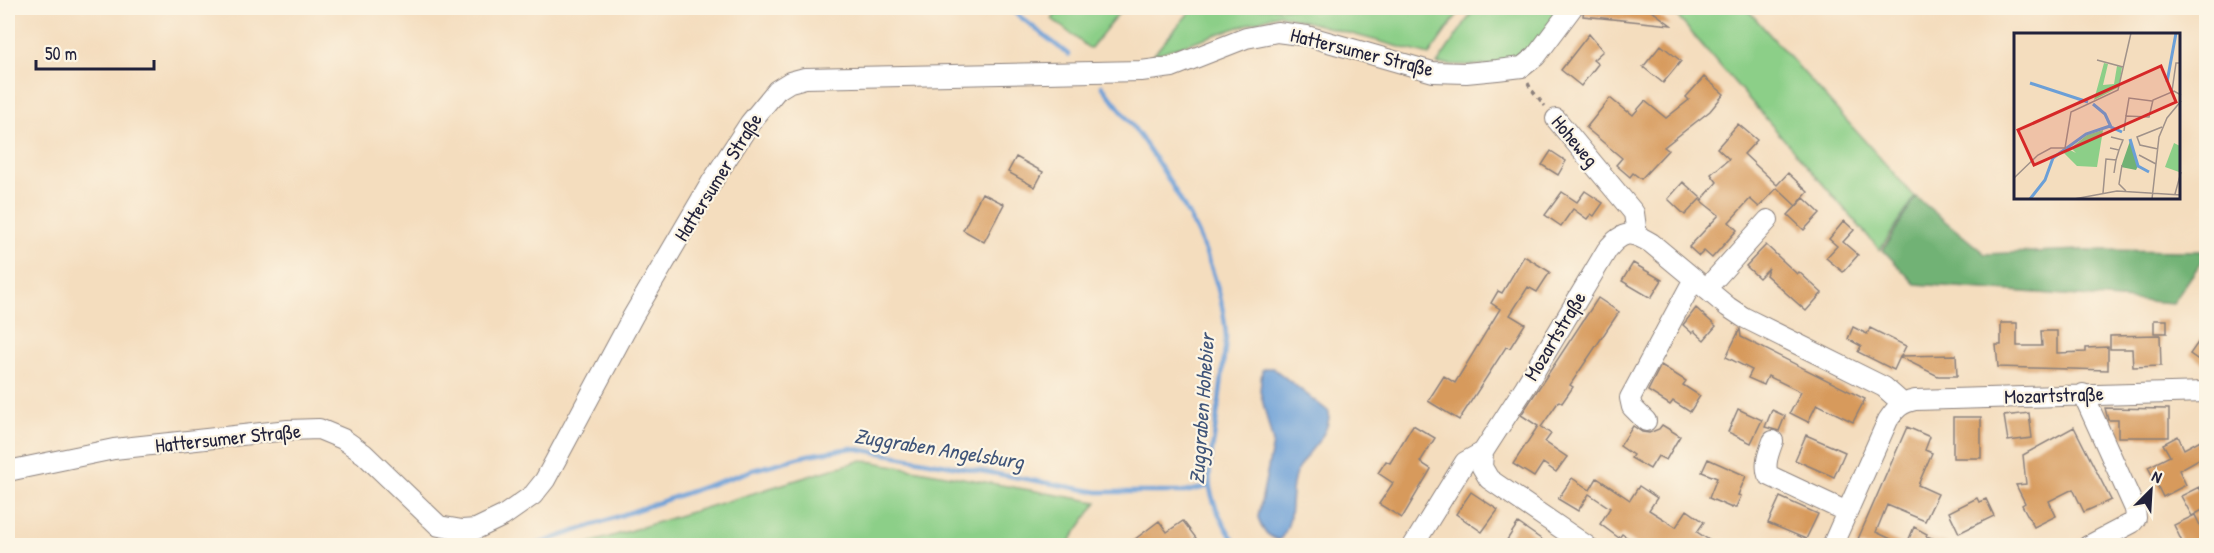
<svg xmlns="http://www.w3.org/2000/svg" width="2214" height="553" font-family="'Patrick Hand',sans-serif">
<rect width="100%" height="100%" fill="#fcf5e5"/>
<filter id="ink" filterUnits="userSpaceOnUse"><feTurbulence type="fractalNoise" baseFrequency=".0167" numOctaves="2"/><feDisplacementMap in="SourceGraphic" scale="12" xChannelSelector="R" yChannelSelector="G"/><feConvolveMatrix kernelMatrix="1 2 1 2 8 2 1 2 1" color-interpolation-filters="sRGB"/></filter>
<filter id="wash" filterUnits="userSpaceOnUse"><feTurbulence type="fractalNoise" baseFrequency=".008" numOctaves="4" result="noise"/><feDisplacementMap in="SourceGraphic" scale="24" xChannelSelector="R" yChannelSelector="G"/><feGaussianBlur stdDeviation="1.35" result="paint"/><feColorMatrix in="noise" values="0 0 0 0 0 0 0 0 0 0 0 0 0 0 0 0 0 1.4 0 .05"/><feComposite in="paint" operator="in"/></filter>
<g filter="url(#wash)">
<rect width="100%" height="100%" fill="#f4ddbe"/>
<!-- green -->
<path fill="#8ccf88" stroke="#577862" stroke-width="1.5" d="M1061 8H1123L1090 49 1052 19Z
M1193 8H1462L1429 55 1279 14 1153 55Z
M1475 8H1566C1550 31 1529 58 1499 64 1481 67 1456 64 1437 64Z
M1670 8H1746L1915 197 1880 250Z
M862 460 1097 502 1067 545H583Z"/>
<!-- forest -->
<path fill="#71b274" stroke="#4a6a58" stroke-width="1.5" d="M1916 197 1985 254 2082 250 2206 251V255L2173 303 1915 284 1883 250Z"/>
<!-- water -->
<path fill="#6b9fd7" stroke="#466089" stroke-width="1.5" d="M1266 368H1273L1329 412C1331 437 1305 451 1296 473 1287 495 1297 522 1279 540 1267 536 1261 530 1258 517L1273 443 1260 391 1262 370Z"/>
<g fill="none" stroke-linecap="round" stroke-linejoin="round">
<!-- stream -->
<path stroke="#6b9fd7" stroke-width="4.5" d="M1009 8 1069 55
M1102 86C1155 152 1220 247 1226 335 1226 345 1224 356 1223 366 1221 390 1217 414 1214 438 1211 454 1208 472 1210 488 1214 509 1226 528 1237 546
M532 546 753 470 808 455 852 448 1098 492H1185L1210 486"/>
</g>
<g id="blocks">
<!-- building -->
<path fill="#d79a5b" d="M1584 8H1648L1671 25 1583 16Z
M1589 34 1603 51 1593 60 1598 64 1581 86 1561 70Z
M1661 45 1681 61 1663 83 1643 67Z
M1704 77 1724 94 1710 111 1664 147 1668 150 1641 179 1633 173 1630 177 1616 165 1622 158 1586 128 1610 98 1627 112 1628 111 1633 115 1645 101 1666 118 1689 100 1686 97Z
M1738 124 1757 140 1744 154 1777 185 1788 173 1808 192 1796 206 1777 188 1759 207 1750 199 1729 222 1737 230 1712 258 1704 251 1699 256 1689 247 1719 215 1701 201 1717 182 1711 174 1729 159 1717 148Z
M1551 151 1566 161 1558 175 1542 165Z
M1016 157 1043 172 1035 187 1008 172Z
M1683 182 1701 198 1685 215 1668 199Z
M1585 191 1603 203 1594 216 1591 214 1587 219 1573 209 1561 226 1545 215 1562 192 1577 202Z
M982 193 1004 204 984 242 963 230Z
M1804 198 1820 213 1804 230 1788 215Z
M1844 221 1854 230 1843 242 1858 255 1843 272 1826 258 1837 246 1829 239Z
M1766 245 1797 274 1799 272 1822 293 1806 311 1766 275 1769 268 1759 278 1746 266Z
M1524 256 1550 272 1537 292 1528 287 1510 315 1525 324 1510 348 1506 347 1459 420 1428 401 1444 376 1455 383 1500 309 1491 303 1498 291 1502 293Z
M1633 263 1662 280 1651 298 1622 281Z
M1598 298 1619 312 1570 385 1573 387 1562 403 1559 401 1541 427 1551 434 1545 442 1567 457 1556 472 1543 463 1534 477 1513 464 1538 426 1521 415Z
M1696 308 1716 326 1704 340 1694 331 1692 333 1683 325Z
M2154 320H2167V333H2154Z
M2001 323H2017V346H2042L2041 331H2057V353L2086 352V348L2108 347V370L1998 367 1996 345H2001Z
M1853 327 1867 334 1870 328 1906 346 1901 356 1956 355 1957 376H1938L1900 357 1894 370 1858 352 1861 346 1848 339Z
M1740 329 1741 337 1865 399 1853 422 1817 404 1808 422 1790 413 1801 392 1768 376 1764 385 1748 378 1752 370 1726 357Z
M2206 331V365L2190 354Z
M2160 335 2161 366 2133 367 2132 349H2110V336Z
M1661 365 1686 381 1683 385 1700 396 1690 412 1673 401 1670 405 1648 391Z
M2105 408 2169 409V437H2118V420H2108Z
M1738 409 1762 420 1751 443 1728 432Z
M1772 410 1785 416 1779 431 1765 427Z
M2029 413 2032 438 2008 441 2004 416Z
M1953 417H1981V458H1953Z
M1413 425 1435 438 1420 462 1431 469 1402 518 1379 504 1393 483 1378 473 1386 461 1390 463Z
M1662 425 1680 436 1666 460 1658 456 1650 469 1631 458 1633 455 1620 446 1633 426 1642 432 1649 433 1659 429Z
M1907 427 1930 437 1925 450 1932 453 1918 485 1938 494 1925 521 1887 505 1876 532 1906 546H1855Z
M2074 427 2111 500 2084 512 2073 489 2049 501 2056 516 2034 527 2022 505 2025 503 2016 485 2026 484 2023 455Z
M1806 435 1845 452 1834 477 1795 460Z
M2178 436 2184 449 2206 437V455L2179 470 2186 485 2163 497 2148 467 2170 456 2163 444Z
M1708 459 1746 476 1738 495 1741 496 1736 507H1733L1732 508 1709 498 1717 478 1702 472Z
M1572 478 1590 490 1597 478 1630 500 1639 486 1657 498 1649 510 1676 527 1687 510 1704 522 1697 532 1718 546H1640L1622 534 1619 538 1600 524 1610 508 1589 494 1578 511 1558 499Z
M2199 487 2206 501V508L2192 516 2181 496Z
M1471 492 1498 510 1482 532 1456 514Z
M1780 497 1818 514 1806 539 1768 523Z
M1977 498 1979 502 1986 499 1994 516 1959 533 1949 512Z
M2195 515 2206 538V546H2184L2174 525Z
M1159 521 1167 532 1183 521 1196 538 1186 546H1126Z
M1518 523 1551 546H1503Z
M1914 527 1927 534 1926 536 1947 543V546H1906Z"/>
</g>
</g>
<g filter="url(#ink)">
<use href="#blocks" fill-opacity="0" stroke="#8b807c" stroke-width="1.5"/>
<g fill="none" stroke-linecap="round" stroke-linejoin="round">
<defs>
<path id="street" d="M1556 119 1634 213 1637 235
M1706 289 1768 220
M2083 394 2135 509 2136 518 2132 523 2088 546
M1646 421 1632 407 1630 398 1694 279
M1773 441C1769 452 1764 464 1768 475L1847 512
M1483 452 1525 387 1607 250C1623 230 1631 231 1651 243L1728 307 1743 317 1884 387 1902 403
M8 471 114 449 288 430 319 429 343 439 364 454 439 526 462 530 476 529 503 516 533 495 545 480 633 316 711 183 750 123 777 90 790 82 805 78 1141 71 1172 67 1246 38 1277 32 1307 36 1433 72 1466 73 1497 70 1522 67 1536 56 1572 8
M1413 546 1465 462 1483 452 1482 467 1489 479 1587 546
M1832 546 1888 420C1896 408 1901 403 1915 400L2206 392"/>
</defs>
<!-- street casing -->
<use href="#street" stroke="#8b807c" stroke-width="22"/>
<!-- path -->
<path stroke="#8b807c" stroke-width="3" stroke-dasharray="4.5 4.5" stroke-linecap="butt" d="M1528 83 1531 89 1545 106"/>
<!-- street -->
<use href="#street" stroke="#fff" stroke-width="20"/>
</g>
</g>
<g text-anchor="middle" stroke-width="4.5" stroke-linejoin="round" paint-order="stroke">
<!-- street labels -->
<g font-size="20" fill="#22223b" stroke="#fcf5e5">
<text transform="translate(1362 52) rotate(14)" y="7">Hattersumer Straße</text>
<text transform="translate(1575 141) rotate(50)" y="7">Hoheweg</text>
<text transform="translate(718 177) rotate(-58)" y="7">Hattersumer Straße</text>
<text transform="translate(1555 336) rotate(-59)" y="7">Mozartstraße</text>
<text transform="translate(2054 395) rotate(-2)" y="7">Mozartstraße</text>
<text transform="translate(228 438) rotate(-6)" y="7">Hattersumer Straße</text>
</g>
<!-- water labels -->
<g font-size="21" font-style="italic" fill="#3f5479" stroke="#fcf5e5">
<text transform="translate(1202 409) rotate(-86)" y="7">Zuggraben Hohebier</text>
<text transform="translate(939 449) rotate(9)" y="7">Zuggraben Angelsburg</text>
</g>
</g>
<!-- overview -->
<g transform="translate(2014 33)">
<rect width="166" height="166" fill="#f4ddbe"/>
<path d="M90 30 94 31 89 52 100 51 103 33 108 34 105 54 80 67ZM89 97 83 134 63 133 50 120 56 117 62 120 57 115 73 102ZM160 110 166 113 165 139 151 134Z" fill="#8ccf88"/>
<path d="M116 108 124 133 122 137 107 134Z" fill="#71b274"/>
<path fill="none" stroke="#6b9fd7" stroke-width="3" d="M153 49 162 0M16 50 74 69M79 71 91 81 97 94 108 99M116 106 124 133 135 139M16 166 31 147 39 125 72 101 96 93"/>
<path fill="none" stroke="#a0928a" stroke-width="1.5" d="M83 27 109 34M158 58 162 30H167M112 83 115 65 138 68M110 98 112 83 135 84 139 67 160 58 167 62M97 104 109 107 105 117M96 115 105 117 102 127M144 116 126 112 123 104 148 94M125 122 142 131M108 132 105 151 112 158M0 145 24 122 37 115H51L57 79 104 57 117 0M89 160 92 126 102 127 100 140M161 161 167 139M60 166 103 158 167 162M138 166 145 104 153 85 167 68"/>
<path fill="#d62828" fill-opacity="0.15" stroke="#d62828" stroke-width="3" d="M147 33 162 69 20 132 4 97Z"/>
<rect width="166" height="166" fill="none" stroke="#22223b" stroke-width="3"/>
</g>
<!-- margin -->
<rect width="2214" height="553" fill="none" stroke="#fcf5e5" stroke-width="30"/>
<!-- north arrow -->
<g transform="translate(2151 490) rotate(24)" stroke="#fcf5e5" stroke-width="4.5" paint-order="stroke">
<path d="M0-4.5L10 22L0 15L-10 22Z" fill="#22223b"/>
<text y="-9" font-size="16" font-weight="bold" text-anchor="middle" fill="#22223b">N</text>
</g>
<!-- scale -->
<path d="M36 60v9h118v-9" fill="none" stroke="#22223b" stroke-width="3"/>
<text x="45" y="60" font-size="18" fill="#22223b" stroke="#fcf5e5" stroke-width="4.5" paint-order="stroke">50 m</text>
</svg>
